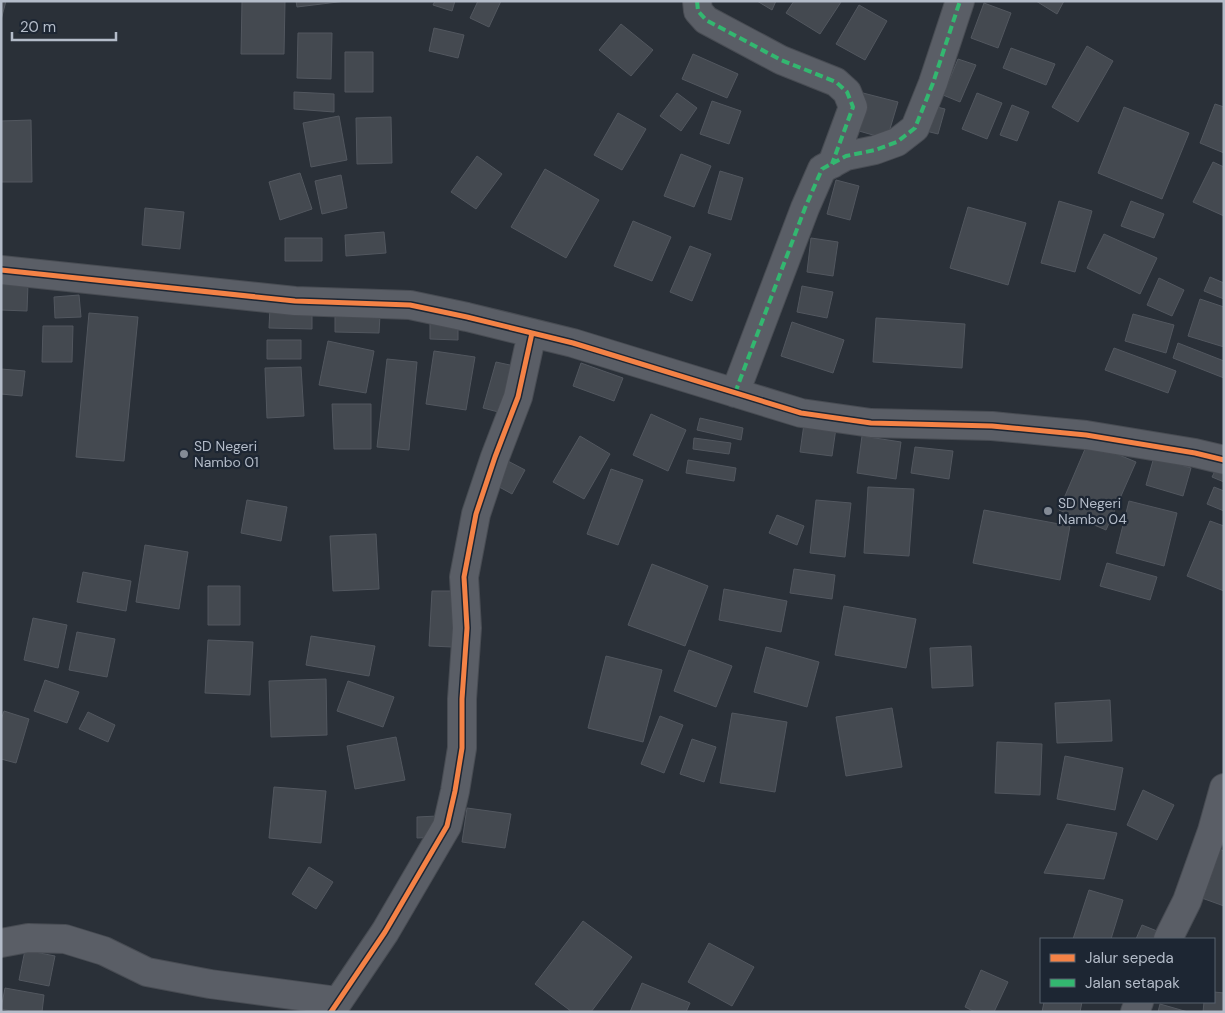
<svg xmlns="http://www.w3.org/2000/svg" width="1225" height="1013" font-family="'DM Sans',sans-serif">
<rect width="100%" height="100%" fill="#2a3038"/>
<!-- building -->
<path fill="#444950" stroke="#52575f" d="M1 1H6L1 20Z
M242 1H285L284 54H241Z
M296 1H346L297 7Z
M435 1H455L452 11 433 5Z
M478 1H501L489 27 470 18Z
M757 1H776L772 10Z
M794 1H840L841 2 820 34 786 13Z
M1036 1H1064L1057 14Z
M984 3 1011 13 998 48 971 38Z
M859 5 887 21 865 60 836 44Z
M621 24 653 50 631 76 599 50Z
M434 28 464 35 458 58 429 51Z
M298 33H332L331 79 297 78Z
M1087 46 1113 61 1078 122 1052 107Z
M1011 48 1055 64 1046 85 1003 68Z
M345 52H373V92H345Z
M693 54 738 74 727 98 682 79Z
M958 59 976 65 960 102 943 95Z
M294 92 334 94V112L294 109Z
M677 93 697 108 681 131 660 116Z
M863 93 898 102 887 139 852 129Z
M977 93 1002 103 987 139 962 129Z
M712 101 741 111 729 144 700 134Z
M1215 104 1224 107V153L1200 143Z
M1012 105 1029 112 1017 141 1000 135Z
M933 106 945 109 938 134 926 131Z
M1124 107 1189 133 1162 199 1098 173Z
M618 113 646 129 622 170 594 155Z
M339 116 347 160 311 167 303 123Z
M391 117 392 163 357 164 356 118Z
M31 120 32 182H1V121Z
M681 154 711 166 694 207 664 196Z
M477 156 502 174 476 209 451 192Z
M1213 162 1224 167V216L1193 202Z
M545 169 599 200 566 258 511 227Z
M720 171 743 178 731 220 708 213Z
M300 173 312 209 280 220 269 182Z
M341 175 347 208 322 214 315 181Z
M836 180 859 186 850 220 827 214Z
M1059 201 1092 211 1075 272 1041 263Z
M1131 201 1164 214 1154 238 1121 226Z
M968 207 1026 223 1008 285 950 268Z
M145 208 184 212 180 249 142 245Z
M633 221 671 237 652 281 614 266Z
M384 232 386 253 346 256 345 235Z
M1104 234 1157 258 1140 294 1087 268Z
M285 238H322V261H285Z
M811 238 838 242 833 276 807 272Z
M690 246 711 254 692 301 670 292Z
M1210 277 1224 283V299L1204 291Z
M1159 278 1184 290 1172 316 1147 305Z
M1 284H28L27 311 1 310Z
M802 286 833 292 827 318 797 312Z
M79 295 81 317 55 318 54 297Z
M1200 299 1224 307V347L1188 336Z
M270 307 312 309V329L269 328Z
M89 313 138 317 124 461 76 457Z
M335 313 380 315 379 333 335 332Z
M1133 314 1174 325 1166 353 1125 341Z
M876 318 965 324 962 368 873 362Z
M430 320 458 321V340L430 339Z
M792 322 844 340 833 373 781 356Z
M43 326H73L72 362H42Z
M267 340H301V359H267Z
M328 341 374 351 366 393 319 385Z
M1178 343 1224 361V378L1173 358Z
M1114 348 1176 371 1168 393 1105 370Z
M434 351 475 357 466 410 426 404Z
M387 359 417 362 409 450 377 447Z
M496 362 519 367 506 414 483 408Z
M581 363 623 378 614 401 573 386Z
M301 367 304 416 267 418 265 368Z
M1 369 25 371 22 396 1 394Z
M332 404H371V449H334Z
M651 414 686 430 668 471 633 455Z
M700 418 743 428 741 440 697 430Z
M804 424 836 428 832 456 800 452Z
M580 436 610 454 584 499 553 482Z
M862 436 901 442 896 479 857 473Z
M694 438 731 443 729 454 693 449Z
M1088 442 1136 462 1106 530 1059 510Z
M915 447 953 451 949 479 911 473Z
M1154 457 1191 468 1183 496 1146 485Z
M504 459 525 470 512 494 492 483Z
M688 460 736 468 734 481 686 473Z
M1218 465 1224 467V482L1212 477Z
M611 469 643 480 618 545 587 534Z
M868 487 914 489 909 556 864 553Z
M1214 487 1224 491V511L1207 504Z
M247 500 287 507 281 541 241 533Z
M816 500 851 503 845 557 810 553Z
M1129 501 1177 513 1164 566 1116 553Z
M984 510 1070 526 1060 580 973 563Z
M777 515 804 526 797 545 769 533Z
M1210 521 1224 526V591L1187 576Z
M376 534 379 589 333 591 330 536Z
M145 545 188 552 179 609 136 602Z
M1107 563 1157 577 1150 600 1100 586Z
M652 564 708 586 685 646 628 625Z
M794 569 835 575 832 599 790 593Z
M83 572 131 581 126 611 77 602Z
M208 586H240V625H208Z
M724 589 787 601 781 632 719 620Z
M432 591H455L453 647 429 646Z
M844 606 916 619 906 668 835 655Z
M33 618 67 625 58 668 24 660Z
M77 632 115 639 107 677 69 670Z
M311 636 375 646 369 676 306 665Z
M208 640 253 642 250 695 205 693Z
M971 646 973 686 932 688 930 648Z
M766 647 819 662 807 707 754 692Z
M689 650 732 666 716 707 674 691Z
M606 656 662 670 643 742 588 728Z
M326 679 327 735 271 737 269 681Z
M45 680 79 692 67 723 34 711Z
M348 681 394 697 383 727 337 711Z
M1110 700 1112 741 1057 743 1055 703Z
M892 708 902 767 846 776 836 717Z
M4 711 29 719 16 763 1 759V720Z
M88 712 115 725 108 742 79 729Z
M732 713 787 722 775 792 720 783Z
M660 716 683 725 664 773 641 764Z
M396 737 405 780 355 789 347 746Z
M692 739 716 747 704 782 680 774Z
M997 742 1042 744 1040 795 995 793Z
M1065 756 1123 768 1115 810 1057 799Z
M274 787 326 791 321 843 269 838Z
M1143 790 1174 805 1157 840 1127 825Z
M467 808 511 814 505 848 462 842Z
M437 816V837L417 838V817Z
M1067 824 1117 833 1104 879 1044 873Z
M1217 848 1224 851V906L1199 897Z
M309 867 333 882 316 909 292 894Z
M1089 890 1123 900 1111 939H1073Z
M583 921 632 957 591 1012H572L535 984Z
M1142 925 1162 933 1160 939H1136Z
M709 943 754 967 732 1006 688 982Z
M25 950 55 956 49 986 19 980Z
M981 970 1008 982 994 1012H975L965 1007Z
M642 983 690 1003 686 1012H630Z
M5 988 44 995 42 1012H16L1 1009Z
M1214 992 1224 993V1012H1203L1204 1002H1214Z
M1044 1002H1082L1080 1012H1042Z
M1160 1004 1188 1012H1158Z"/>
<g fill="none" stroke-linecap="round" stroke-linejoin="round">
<defs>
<path id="minor" d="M697 1 698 11 706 20 781 60 836 82 847 92 853 107 832 164
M1 270 295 301 410 305 467 317 573 343 801 413 871 423 992 426 1086 435 1195 453 1224 460
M735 393 805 208 822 169 846 156 875 150 897 142 915 128 933 83 960 1
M1168 939 1187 901 1212 831 1224 788
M1 943 28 938 65 939 104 951 147 972 210 984 337 1001
M331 1012 385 932 447 826 455 791 462 748V699L467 628 464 577 476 514 495 457 518 397 532 333
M1135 1012 1139 1002"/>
</defs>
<!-- minor casing -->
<use href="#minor" stroke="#484c53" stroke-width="30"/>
<!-- minor -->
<use href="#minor" stroke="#5a5e66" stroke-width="28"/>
<!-- quiet -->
<path stroke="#33b770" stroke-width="4" stroke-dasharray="8 4" stroke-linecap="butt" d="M697 1 698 11 706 20 781 60 836 82 847 92 853 107 832 164
M735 393 805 208 822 169 846 156 875 150 897 142 915 128 933 83 960 1"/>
<defs>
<path id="cycleway" d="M1 270 295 301 410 305 467 317 573 343 801 413 871 423 992 426 1086 435 1195 453 1224 460
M331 1012 385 932 447 826 455 791 462 748V699L467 628 464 577 476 514 495 457 518 397 532 333"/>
</defs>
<!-- cycleway casing -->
<use href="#cycleway" stroke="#1d2633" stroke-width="8"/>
<!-- cycleway -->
<use href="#cycleway" stroke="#f48246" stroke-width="5"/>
</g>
<!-- markers -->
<g fill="#848b96" stroke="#1d2633" stroke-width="2">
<circle cx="184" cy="454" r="5"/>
<circle cx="1048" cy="511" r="5"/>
</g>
<g text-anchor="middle" stroke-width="4.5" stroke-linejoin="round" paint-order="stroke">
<!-- poi labels -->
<g font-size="14" fill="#b4bcc9" stroke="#1d2633" text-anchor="start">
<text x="194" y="451">SD Negeri<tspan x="194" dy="16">Nambo 01</tspan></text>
<text x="1058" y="508">SD Negeri<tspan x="1058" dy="16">Nambo 04</tspan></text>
</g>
</g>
<!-- border -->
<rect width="1225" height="1013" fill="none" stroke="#b4bcc9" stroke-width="5"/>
<!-- legend -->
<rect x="1040" y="938" width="175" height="65" fill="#1d2633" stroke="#59626f"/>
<rect x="1050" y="954" width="25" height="8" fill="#f48246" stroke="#59626f"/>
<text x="1085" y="963" font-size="15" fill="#b4bcc9">Jalur sepeda</text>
<rect x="1050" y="979" width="25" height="8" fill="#33b770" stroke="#59626f"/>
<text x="1085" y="988" font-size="15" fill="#b4bcc9">Jalan setapak</text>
<!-- scale -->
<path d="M12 32v8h104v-8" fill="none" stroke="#b4bcc9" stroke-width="2.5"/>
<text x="20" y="32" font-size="15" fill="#b4bcc9" stroke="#1d2633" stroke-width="4" paint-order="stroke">20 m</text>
</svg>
